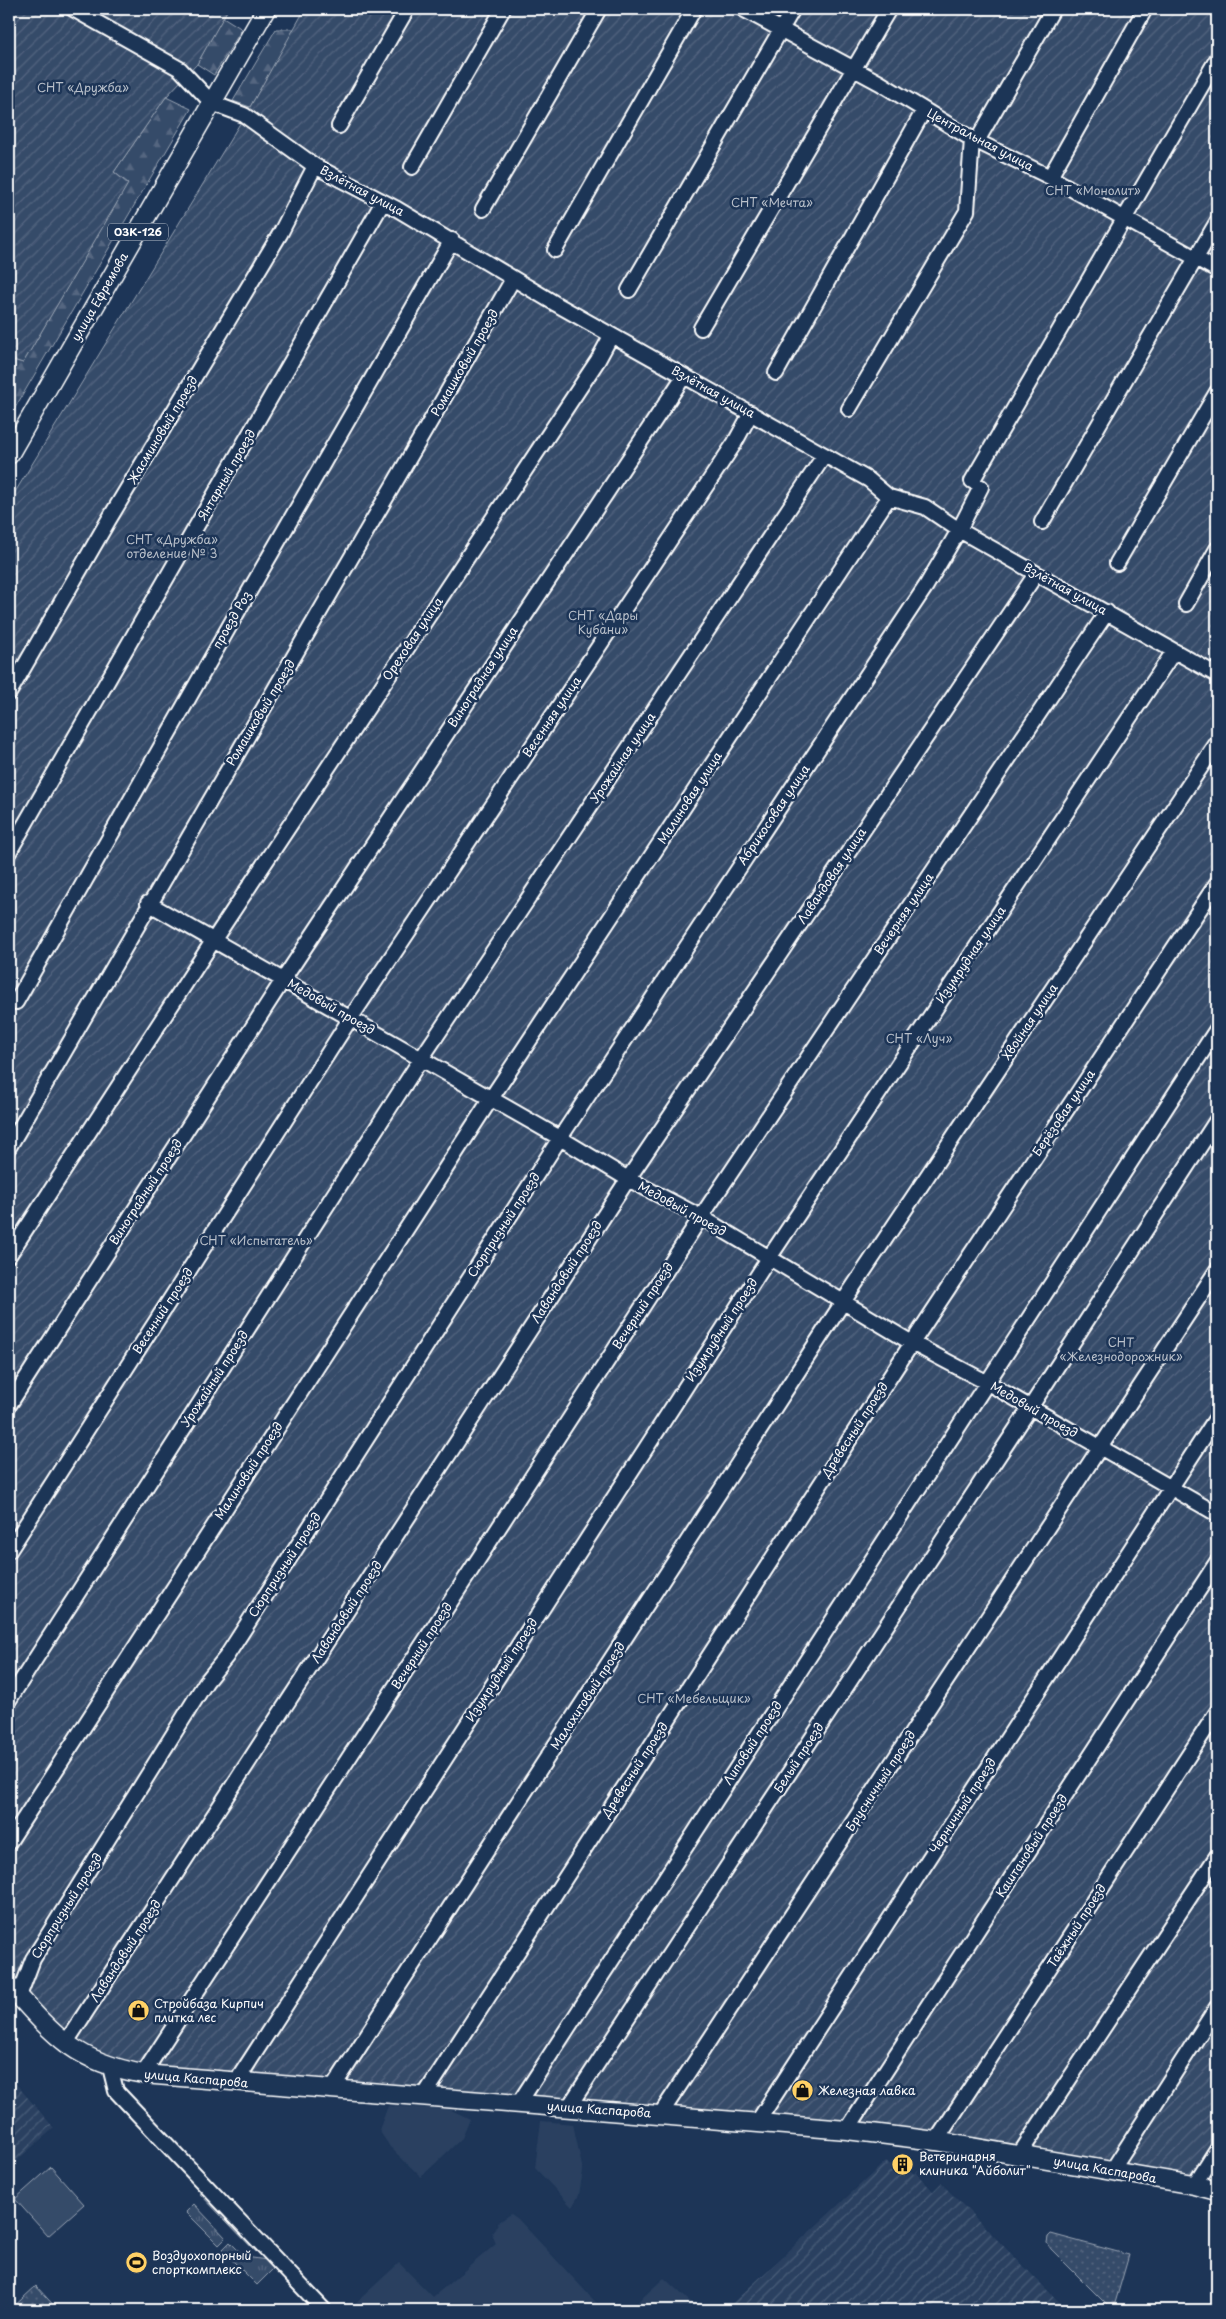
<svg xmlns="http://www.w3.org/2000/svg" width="1226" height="2319" font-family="'Playpen Sans',sans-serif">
<defs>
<pattern id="industrial-furrows" width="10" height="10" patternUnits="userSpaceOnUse" patternTransform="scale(1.25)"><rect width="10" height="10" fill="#2a4161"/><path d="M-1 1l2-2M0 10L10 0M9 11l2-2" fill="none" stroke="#4a5e79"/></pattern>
<pattern id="grass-tufts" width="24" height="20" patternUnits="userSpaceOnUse" patternTransform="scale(1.25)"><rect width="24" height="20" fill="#364b69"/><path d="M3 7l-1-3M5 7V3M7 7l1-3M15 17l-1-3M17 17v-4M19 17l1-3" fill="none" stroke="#546680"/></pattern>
<pattern id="forest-firs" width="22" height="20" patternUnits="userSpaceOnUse" patternTransform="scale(1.25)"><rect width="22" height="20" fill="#364b69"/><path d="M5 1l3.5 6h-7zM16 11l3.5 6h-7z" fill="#546680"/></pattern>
<pattern id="park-dots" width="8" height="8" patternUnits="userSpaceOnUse" patternTransform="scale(1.25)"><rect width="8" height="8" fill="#364b69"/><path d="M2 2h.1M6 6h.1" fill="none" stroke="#546680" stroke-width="1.8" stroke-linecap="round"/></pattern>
<pattern id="garden-furrows" width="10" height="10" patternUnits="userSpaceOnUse" patternTransform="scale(1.25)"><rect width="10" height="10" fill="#364b69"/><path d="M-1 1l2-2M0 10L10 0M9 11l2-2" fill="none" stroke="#546680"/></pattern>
</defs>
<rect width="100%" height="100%" fill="#1d3557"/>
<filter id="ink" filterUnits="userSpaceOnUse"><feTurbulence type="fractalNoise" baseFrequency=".02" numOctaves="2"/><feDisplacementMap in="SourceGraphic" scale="10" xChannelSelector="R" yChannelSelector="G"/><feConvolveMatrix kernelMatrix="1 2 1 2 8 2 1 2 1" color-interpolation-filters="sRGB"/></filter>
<g filter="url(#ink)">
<!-- built -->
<path fill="#2a4161" d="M388 2106 449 2109 470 2119 462 2138 421 2177 390 2147 379 2130Z
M541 2121 573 2124 583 2171 579 2195 572 2207 535 2168Z
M511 2214 518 2219 603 2310H348L399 2263 433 2297 496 2244 492 2233 499 2222Z
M664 2278 699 2310H629Z"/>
<!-- industrial -->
<path fill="url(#industrial-furrows)" d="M9 2076 54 2128 9 2167Z
M886 2161 899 2173 906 2167 914 2174 925 2164 916 2173 933 2191 941 2183 1067 2310H725Z"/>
<!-- grass -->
<path fill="url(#grass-tufts)" stroke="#9aa5b4" d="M202 2190 259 2249 256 2252 199 2193Z
M194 2204 226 2238 219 2245 186 2212Z
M230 2242 245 2257 267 2260 273 2266V2269L257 2285 222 2250Z"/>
<!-- forest -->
<path fill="url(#forest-firs)" stroke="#9aa5b4" d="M223 17 242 29 214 75 197 64Z
M276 29H295L250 107 233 101Z
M166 97 191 109 9 418V362L10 359 23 363 128 183 114 172Z"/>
<!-- park -->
<path fill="url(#park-dots)" stroke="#9aa5b4" d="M1051 2234 1129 2255 1113 2310H1109L1107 2305 1051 2249 1047 2243 1048 2237Z
M36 2286 58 2310H10Z"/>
<!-- garden -->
<path fill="url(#garden-furrows)" stroke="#9aa5b4" d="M9 9H228L197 64 166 97 114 172 128 184 23 363 10 359 9 362Z
M305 9H1217V2191L1019 2155 332 2089 91 2059 9 1985V502L250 107Z"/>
<!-- pitch -->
<path fill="#364b69" stroke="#9aa5b4" d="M51 2167 84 2204 48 2236 15 2199Z"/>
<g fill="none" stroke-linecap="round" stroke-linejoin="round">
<defs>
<path id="minor" d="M73 9 180 69 212 103 244 115 315 166 397 209 556 304 869 480 889 497 925 507 959 530 1217 675
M743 9 880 83 972 139 1050 177 1217 270
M339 126 407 9
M977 141 1053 9
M412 167 503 9
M1050 177 1145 9
M483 209 599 9
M555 250 694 9
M629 290 793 9
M701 328 889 9
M776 373 924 110
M849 409 967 211 972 139
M972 481 1217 59
M1042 522 1217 222
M1117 563 1217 392
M1186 604 1217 549
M9 693 108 521 280 234 315 166
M9 852 383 202
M148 903 560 1138 628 1179 701 1217 912 1343 986 1382 1217 1514
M16 1002 246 597 452 240
M9 1147C175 857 345 569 513 279
M9 1255 213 941 598 360 611 336
M9 1405 283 980 684 376
M9 1551 350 1019 734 444 751 413
M9 1700 421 1059 824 456
M9 1842 490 1100 889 497
M19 1996 33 1959 206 1682 226 1657 560 1138 926 586 959 530 981 487
M65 2044 628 1179 1036 574
M110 2067 116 2091 324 2310
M143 2074 701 1217 1107 612
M236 2082 769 1258 1174 651
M332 2089 843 1302 1217 743
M424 2096 912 1343 1217 883
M519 2103 1217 1029
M568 2108 1030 1408 1217 1120
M660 2115 1217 1270
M756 2124 1217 1417
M847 2130 1217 1562
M936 2141 1217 1712
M1019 2155 1217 1856
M1111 2172 1217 2007
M1194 2185 1217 2149"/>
<path id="major" d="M9 455 266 9
M9 1985C54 2036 74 2061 143 2074L847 2130 936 2141 1194 2185 1217 2191"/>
</defs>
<!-- minor casing -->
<use href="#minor" stroke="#fff" stroke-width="18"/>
<!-- major casing -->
<use href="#major" stroke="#fff" stroke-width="21"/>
<!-- minor -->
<use href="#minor" stroke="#1d3557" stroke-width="14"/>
<!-- major -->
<use href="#major" stroke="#1d3557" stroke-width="18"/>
</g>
</g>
<!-- icons -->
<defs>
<symbol id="shop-disc" viewBox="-11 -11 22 22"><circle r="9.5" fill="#ffd166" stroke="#1d3557"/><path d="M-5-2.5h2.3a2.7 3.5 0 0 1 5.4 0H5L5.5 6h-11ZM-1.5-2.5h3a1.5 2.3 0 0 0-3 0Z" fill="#111"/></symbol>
<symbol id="building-disc" viewBox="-11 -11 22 22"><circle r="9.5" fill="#ffd166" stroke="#1d3557"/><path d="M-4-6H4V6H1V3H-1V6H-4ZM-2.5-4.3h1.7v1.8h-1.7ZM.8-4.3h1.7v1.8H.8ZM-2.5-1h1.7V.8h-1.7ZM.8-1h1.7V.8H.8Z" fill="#111"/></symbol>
<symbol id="stadium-disc" viewBox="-11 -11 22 22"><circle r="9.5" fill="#ffd166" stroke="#1d3557"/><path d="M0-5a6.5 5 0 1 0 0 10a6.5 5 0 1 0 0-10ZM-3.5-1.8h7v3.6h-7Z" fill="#111"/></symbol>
</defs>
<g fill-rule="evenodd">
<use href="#shop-disc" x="126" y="1998" width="25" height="25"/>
<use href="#shop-disc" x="790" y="2078" width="25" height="25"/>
<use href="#building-disc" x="890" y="2152" width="25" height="25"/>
<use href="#stadium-disc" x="124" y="2250" width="25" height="25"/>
</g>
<g text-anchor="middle" stroke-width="5" stroke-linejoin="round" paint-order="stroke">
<!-- shield labels -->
<rect fill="#1d3557" stroke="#bbc2cd" stroke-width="1" x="108" y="223.5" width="60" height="17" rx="4"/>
<g font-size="11" font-weight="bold" fill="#fff">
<text x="138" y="236">03К-126</text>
</g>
<!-- park labels -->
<g font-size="12" fill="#b9c0ca" stroke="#1d3557">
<text x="83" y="92">СНТ «Дружба»</text>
<text x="1093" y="195">СНТ «Монолит»</text>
<text x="772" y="207">СНТ «Мечта»</text>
<text x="172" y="544">СНТ «Дружба»<tspan x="172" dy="14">отделение № 3</tspan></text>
<text x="603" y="620">СНТ «Дары<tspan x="603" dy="14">Кубани»</tspan></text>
<text x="919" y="1043">СНТ «Луч»</text>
<text x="256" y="1245">СНТ «Испытатель»</text>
<text x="1121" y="1347">СНТ<tspan x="1121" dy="14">«Железнодорожник»</tspan></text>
<text x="694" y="1703">СНТ «Мебельщик»</text>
</g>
<!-- street labels -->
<g font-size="12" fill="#fff" stroke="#1d3557">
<text transform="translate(980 140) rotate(28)" y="4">Центральная улица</text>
<text transform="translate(362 191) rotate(28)" y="4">Взлётная улица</text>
<text transform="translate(100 297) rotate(-60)" y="4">улица Ефремова</text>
<text transform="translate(465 363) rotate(-60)" y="4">Ромашковый проезд</text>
<text transform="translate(713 392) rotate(29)" y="4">Взлётная улица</text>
<text transform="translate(163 430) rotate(-59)" y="4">Жасминовый проезд</text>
<text transform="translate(227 475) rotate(-60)" y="4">Янтарный проезд</text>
<text transform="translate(1065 589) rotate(29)" y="4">Взлётная улица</text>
<text transform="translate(232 620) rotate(-60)" y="4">проезд Роз</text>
<text transform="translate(413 639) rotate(-56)" y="4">Ореховая улица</text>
<text transform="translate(483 677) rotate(-57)" y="4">Виноградная улица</text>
<text transform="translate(261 713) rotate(-59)" y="4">Ромашковый проезд</text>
<text transform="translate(552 717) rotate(-56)" y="4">Весенняя улица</text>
<text transform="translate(623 758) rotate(-56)" y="4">Урожайная улица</text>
<text transform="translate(690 798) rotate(-57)" y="4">Малиновая улица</text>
<text transform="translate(774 815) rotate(-56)" y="4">Абрикосовая улица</text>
<text transform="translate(832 876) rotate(-56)" y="4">Лавандовая улица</text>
<text transform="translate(904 914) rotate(-56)" y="4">Вечерняя улица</text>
<text transform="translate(971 955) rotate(-56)" y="4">Изумрудная улица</text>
<text transform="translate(331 1007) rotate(30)" y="4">Медовый проезд</text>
<text transform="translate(1030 1022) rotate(-56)" y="4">Хвойная улица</text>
<text transform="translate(1064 1113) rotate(-56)" y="4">Берёзовая улица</text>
<text transform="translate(146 1192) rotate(-57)" y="4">Виноградный проезд</text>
<text transform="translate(682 1209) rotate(29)" y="4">Медовый проезд</text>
<text transform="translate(504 1225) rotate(-57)" y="4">Сюрпризный проезд</text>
<text transform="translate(567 1272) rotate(-57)" y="4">Лавандовый проезд</text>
<text transform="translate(643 1306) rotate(-57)" y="4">Вечерний проезд</text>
<text transform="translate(163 1311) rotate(-57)" y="4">Весенний проезд</text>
<text transform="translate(722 1330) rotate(-57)" y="4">Изумрудный проезд</text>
<text transform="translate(215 1379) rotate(-57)" y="4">Урожайный проезд</text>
<text transform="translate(1034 1410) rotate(30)" y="4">Медовый проезд</text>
<text transform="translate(855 1430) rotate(-57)" y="4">Древесный проезд</text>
<text transform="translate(249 1471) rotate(-57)" y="4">Малиновый проезд</text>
<text transform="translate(285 1565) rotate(-57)" y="4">Сюрпризный проезд</text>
<text transform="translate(347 1612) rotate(-57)" y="4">Лавандовый проезд</text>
<text transform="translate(422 1646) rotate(-57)" y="4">Вечерний проезд</text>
<text transform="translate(502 1670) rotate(-57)" y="4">Изумрудный проезд</text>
<text transform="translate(588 1696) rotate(-57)" y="4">Малахитовый проезд</text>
<text transform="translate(753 1743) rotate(-57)" y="4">Липовый проезд</text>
<text transform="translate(799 1758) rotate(-57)" y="4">Белый проезд</text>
<text transform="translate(635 1770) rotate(-57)" y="4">Древесный проезд</text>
<text transform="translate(881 1781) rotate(-57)" y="4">Брусничный проезд</text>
<text transform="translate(963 1806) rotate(-57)" y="4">Черничный проезд</text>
<text transform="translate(1032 1846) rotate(-57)" y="4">Каштановый проезд</text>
<text transform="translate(67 1906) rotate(-58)" y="4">Сюрпризный проезд</text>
<text transform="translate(1077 1926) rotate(-57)" y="4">Таёжный проезд</text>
<text transform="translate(126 1951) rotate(-57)" y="4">Лавандовый проезд</text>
<text transform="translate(196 2079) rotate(5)" y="4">улица Каспарова</text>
<text transform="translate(599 2110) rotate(4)" y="4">улица Каспарова</text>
<text transform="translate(1105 2170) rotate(10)" y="4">улица Каспарова</text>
</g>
<!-- poi labels -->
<g font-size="12" fill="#fff" stroke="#1d3557" text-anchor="start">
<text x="154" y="2008">Стройбаза Кирпич<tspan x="154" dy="14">плитка лес</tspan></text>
<text x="818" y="2095">Железная лавка</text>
<text x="919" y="2161">Ветеринарня<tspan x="919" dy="14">клиника "Айболит"</tspan></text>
<text x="152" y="2260">Воздуохопорный<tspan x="152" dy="14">спорткомплекс</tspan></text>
</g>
</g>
<!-- margin -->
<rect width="1226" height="2319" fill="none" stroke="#1d3557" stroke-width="30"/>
<rect x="15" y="15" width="1196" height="2289" fill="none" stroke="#fff" stroke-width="2" filter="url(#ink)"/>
</svg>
